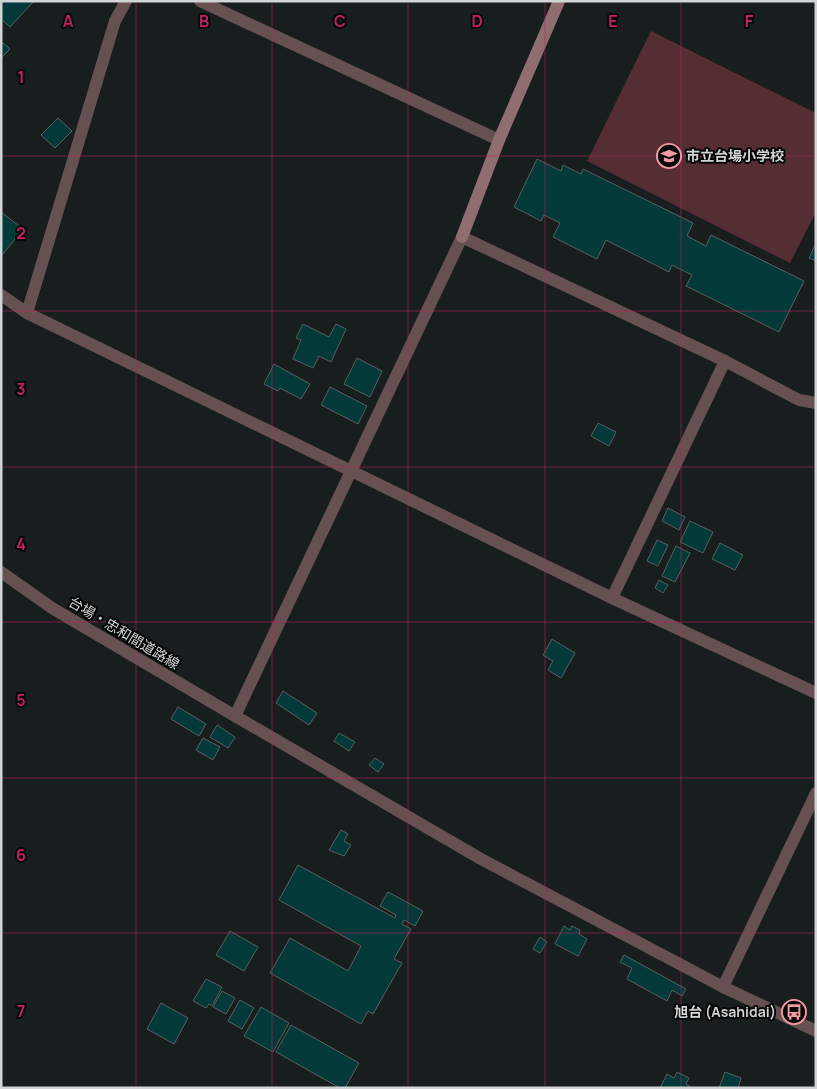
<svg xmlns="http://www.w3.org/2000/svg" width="817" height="1089" font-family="Manrope,'Noto Sans JP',sans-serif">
<rect width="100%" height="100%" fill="#181d1d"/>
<!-- green -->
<path fill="#552e33" d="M651 31 816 113V212L790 263 587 161Z"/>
<!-- building -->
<path fill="#033938" stroke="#59605f" d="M1 1H34L10 27 1 19Z
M3 43 10 49 1 58V44Z
M58 118 72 131 55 148 41 135Z
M537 159 561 171 563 165 581 174 583 169 693 223 687 236 706 246 711 235 804 281 779 332 686 286 692 275 672 265 669 272 606 240 597 259 553 237 560 223 544 215 541 221 514 207Z
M1 212 23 229 2 255H1Z
M816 243V261L809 258Z
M303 324 329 337 336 324 346 329 331 362 319 356 313 368 293 359 301 340 296 338Z
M357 358 382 371 370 397 344 384Z
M274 364 310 384 301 399 280 388 278 391 264 384Z
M330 387 367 406 358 424 321 405Z
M598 423 616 432 609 446 591 436Z
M668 508 685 517 679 530 662 521Z
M690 521 713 532 703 553 680 542Z
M657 540 668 545 658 566 647 561Z
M720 543 743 555 735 570 712 559Z
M676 546 690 553 675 582 662 576Z
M659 580 668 585 663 593 655 588Z
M552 639 575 653 561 678 548 670 553 661 543 655Z
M283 691 317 713 309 725 276 703Z
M178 707 206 724 199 736 171 719Z
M217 725 235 737 228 748 210 737Z
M339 733 355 742 349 751 334 741Z
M203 738 220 747 213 760 196 750Z
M375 758 384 764 378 772 369 765Z
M341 830 348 834 344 841 351 845 344 856 329 850Z
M298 865 395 918 396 915 380 906 388 892 423 911 415 926 404 920 402 924 411 929 394 959 402 963 373 1014 368 1011 361 1024 270 973 290 938 348 971 361 946 279 900Z
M564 926 570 930 572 926 580 930 579 934 587 939 578 956 555 944Z
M230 931 258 947 244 971 216 955Z
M540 937 547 942 540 953 533 949Z
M624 955 686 989 682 996 672 990 667 1001 627 979 632 968 620 962Z
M206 979 222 987 212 1006 209 1004 206 1008 193 1001Z
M222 991 235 998 226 1014 213 1007Z
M240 1000 254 1008 242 1029 228 1021Z
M161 1003 188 1018 174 1044 147 1029Z
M261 1007 289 1023 273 1052 244 1036Z
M291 1025 359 1063 345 1088H340L276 1052Z
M677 1072 689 1078 686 1084 692 1088H660L667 1074 674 1078Z
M725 1072 741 1078 738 1088H719Z"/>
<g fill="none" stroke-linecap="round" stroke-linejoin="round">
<!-- street -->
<path stroke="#665052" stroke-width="12" d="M200 1 499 140
M1 295 27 313 612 598 816 693
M27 313 115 21 126 1
M1 572 52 608 235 716 481 859 723 987 816 1031
M612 598 725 361
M235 716 462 237 725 361 799 400 816 403
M723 987 816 793"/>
<!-- secondary -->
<path stroke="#8f6d70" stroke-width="12" d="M462 237 499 140 559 1"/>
</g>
<!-- grid -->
<path fill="none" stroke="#c32161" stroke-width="1" stroke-opacity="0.55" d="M136 1V1088M272 1V1088M408 1V1088M545 1V1088M681 1V1088M1 156H816M1 311H816M1 467H816M1 622H816M1 778H816M1 933H816"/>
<!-- icons -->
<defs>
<symbol id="school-ring" viewBox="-11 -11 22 22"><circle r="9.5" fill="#060707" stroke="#f49aa4" stroke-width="1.5"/><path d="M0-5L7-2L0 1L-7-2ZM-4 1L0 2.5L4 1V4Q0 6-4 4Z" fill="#f49aa4"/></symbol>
<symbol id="bus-ring" viewBox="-11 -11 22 22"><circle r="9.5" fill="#060707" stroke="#f49aa4" stroke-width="1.5"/><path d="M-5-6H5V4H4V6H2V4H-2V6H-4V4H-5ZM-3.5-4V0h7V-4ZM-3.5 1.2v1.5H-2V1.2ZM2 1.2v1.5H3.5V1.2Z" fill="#f49aa4"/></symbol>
</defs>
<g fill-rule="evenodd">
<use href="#school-ring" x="655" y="142" width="28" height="28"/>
<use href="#bus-ring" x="780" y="998" width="28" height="28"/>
</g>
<g text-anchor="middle" stroke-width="4" stroke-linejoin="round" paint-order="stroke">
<!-- poi labels -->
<g font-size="14" font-weight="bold" fill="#d0d4d4" stroke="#060707" text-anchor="start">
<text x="686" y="161">市立台場小学校</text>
<text x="776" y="1017" text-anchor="end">旭台 (Asahidai)</text>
</g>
<!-- street labels -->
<g font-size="14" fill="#d0d4d4" stroke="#060707">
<text transform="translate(124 633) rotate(31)" y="5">台場・忠和間道路線</text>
</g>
</g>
<g font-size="16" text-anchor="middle" font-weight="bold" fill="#c32161" stroke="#060707" stroke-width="4" stroke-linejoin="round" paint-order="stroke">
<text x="68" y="27">A</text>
<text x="204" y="27">B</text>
<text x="340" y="27">C</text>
<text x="477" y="27">D</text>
<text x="613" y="27">E</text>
<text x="749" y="27">F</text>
<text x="21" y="83">1</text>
<text x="21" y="239">2</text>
<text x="21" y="395">3</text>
<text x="21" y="550">4</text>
<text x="21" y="706">5</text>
<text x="21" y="861">6</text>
<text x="21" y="1017">7</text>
</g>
<!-- border -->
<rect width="817" height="1089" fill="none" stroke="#d0d4d4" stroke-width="5"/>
</svg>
